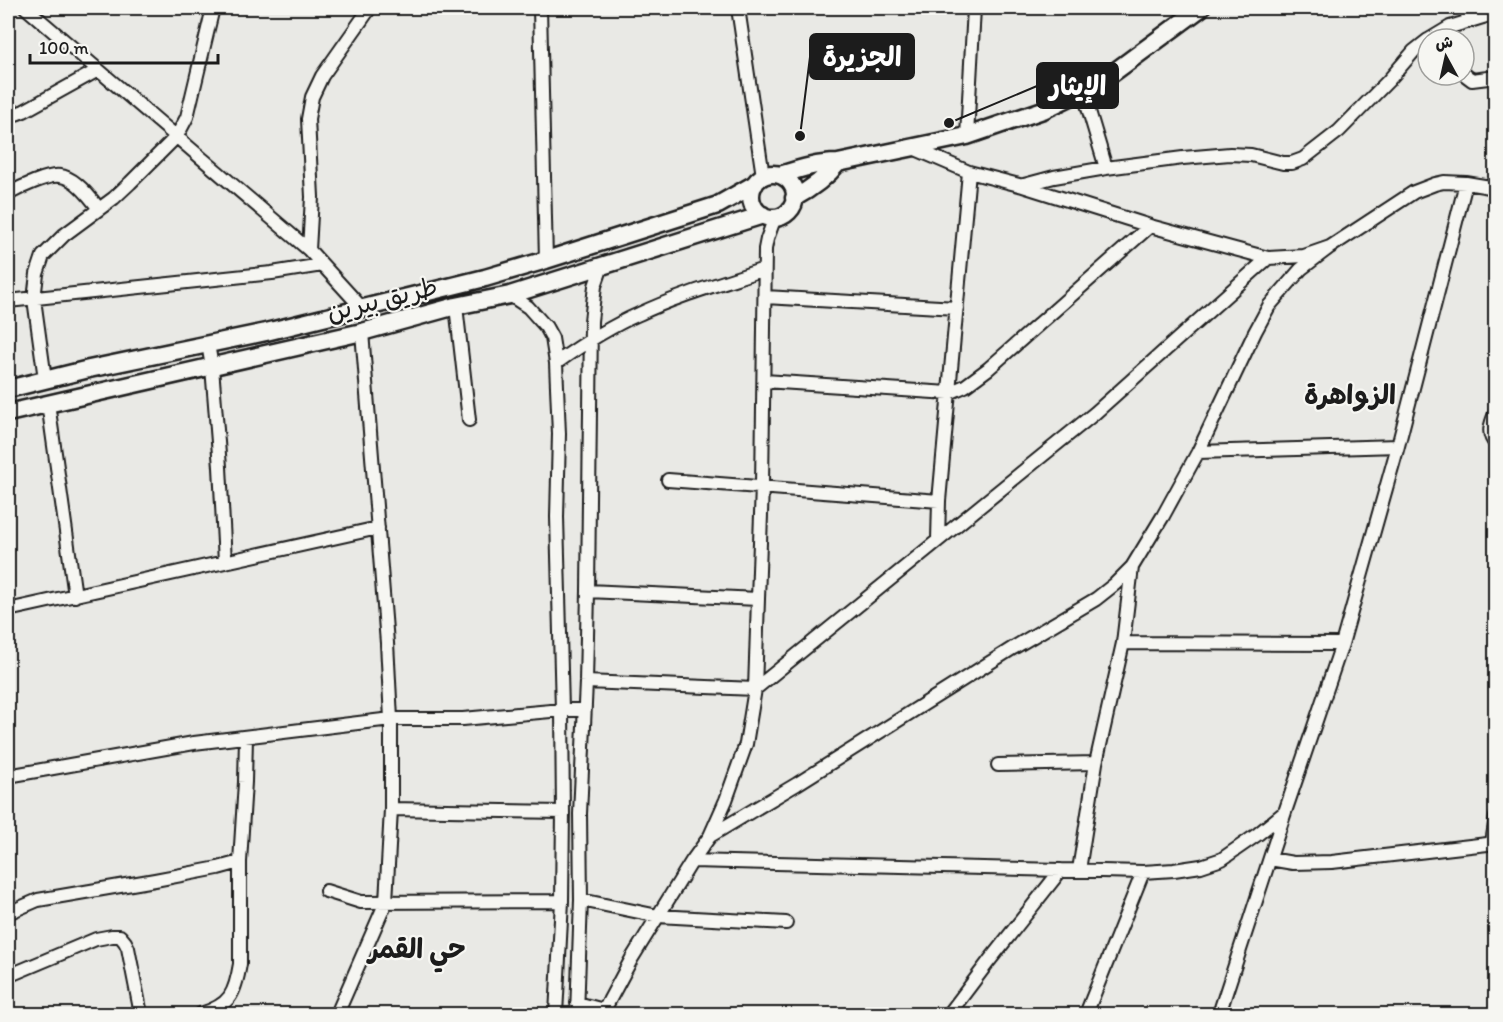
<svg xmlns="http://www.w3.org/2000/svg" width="1503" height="1022" font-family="Itim,'Playpen Sans Arabic',sans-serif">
<rect width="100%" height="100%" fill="#e9e9e5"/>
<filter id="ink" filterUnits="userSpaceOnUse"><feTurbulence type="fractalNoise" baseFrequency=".0167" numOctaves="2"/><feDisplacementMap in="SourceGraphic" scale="12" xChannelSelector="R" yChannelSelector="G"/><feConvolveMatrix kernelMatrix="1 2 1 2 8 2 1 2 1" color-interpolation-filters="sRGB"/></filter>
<g filter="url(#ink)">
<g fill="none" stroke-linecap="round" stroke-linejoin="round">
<defs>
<path id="minor" d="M26 8 309 250 361 307
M540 8 546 260
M738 8 763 176
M1466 8 1468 20
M1430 39 1450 27 1496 13
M1464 74 1472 80 1496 77
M1083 91 1106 168
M8 117 24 111 98 70
M967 136 974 8
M913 148 969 172 1023 186 1150 226 1268 258 1304 256 1330 247 1414 192 1435 184 1444 182 1466 183 1496 188
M1024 185 1054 177 1106 168 1183 158 1230 154 1251 155 1283 163H1292L1303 159 1339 131 1388 81 1414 51 1428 40
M8 194C19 188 48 174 60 176 75 177 91 198 99 209
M309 250 312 197 308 119 312 97 322 76 370 8
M510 295 528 307 546 327 552 338 556 363 559 434 557 517 562 710 563 812 562 901 556 1014
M765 297 957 308
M8 301 272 273 322 265
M456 306 469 420
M208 344 212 367 220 467 225 562
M556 363C583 344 609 327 639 314 679 295 723 283 764 269
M45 379 34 299 37 274 43 256 64 235 114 198 130 183 177 136 187 117 213 8
M764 381 949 393 965 386 988 369 1150 226
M48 403 75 596
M1496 411C1491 423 1486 434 1496 444
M1198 452 1398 446
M668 480 939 501
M938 540 939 501 969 172
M588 591 758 599
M8 610 378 528
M1123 643 1342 644
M586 682 755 689 1095 413 1268 258
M998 765 1096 763
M8 776 194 743 391 719H463L562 710H584
M391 809 563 812
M710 836 797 784 1013 648 1096 599 1115 584 1132 567 1163 516 1198 452 1255 332 1269 306 1301 269 1330 247
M1492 843 1496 817
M1270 859 1293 863 1332 862 1496 843
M692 861 1143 872 1174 870 1201 866 1222 859 1258 834 1285 812
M1079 870 1096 763 1123 643 1132 567
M326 891 361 902 562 901
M581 900 658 916 786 923
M8 913 38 900 155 880 218 868 240 862
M8 976 96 939 112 936H120L125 942 128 948 141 1014
M577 1003 604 1010
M201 1014C230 1005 235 994 240 964V862L245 782 246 737
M337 1014 386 902 391 809V719L387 643 362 332
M577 1014 581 900 580 814 586 682 588 591 591 321 595 286 602 266
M602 1014 632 958 692 861 710 836 726 800 746 744 755 689 758 599 762 486 765 249 767 239 775 217
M949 1014 989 961 1061 870
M1086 1014 1143 872
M1219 1014 1285 812 1342 644 1398 446 1466 183"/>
<path id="major" d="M751 196a22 22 0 1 1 44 0a22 22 0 1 1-44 0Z
M780 175C799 169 817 163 838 163L967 136 1043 110 1083 91 1106 78 1201 8
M794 198C811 189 825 179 838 163
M8 389 89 369 266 332 485 278 546 260 718 205 755 184
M8 413 362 332 456 306 510 295 763 215"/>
</defs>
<!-- minor casing -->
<use href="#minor" stroke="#1c1c1c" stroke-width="16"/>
<!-- major casing -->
<use href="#major" stroke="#1c1c1c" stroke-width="21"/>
<!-- minor -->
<use href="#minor" stroke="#f6f6f2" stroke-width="12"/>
<!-- major -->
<use href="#major" stroke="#f6f6f2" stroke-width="16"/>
</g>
</g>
<g text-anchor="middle" stroke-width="4.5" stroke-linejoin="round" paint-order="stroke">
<!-- street labels -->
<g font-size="26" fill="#1c1c1c" stroke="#f6f6f2">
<text transform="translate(382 299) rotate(-14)" y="9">طريق بيرين</text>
</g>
<!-- neighbourhood labels -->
<g font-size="27" font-weight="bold" fill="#1c1c1c" stroke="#f6f6f2">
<text x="1350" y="404">الزواهرة</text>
<text x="417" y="958">حي القمر</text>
</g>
</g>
<!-- callouts -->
<path fill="none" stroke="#1c1c1c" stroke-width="2" d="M800 136L810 57M949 123L1037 86"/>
<g fill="#1c1c1c" stroke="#f6f6f2" stroke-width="2">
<circle cx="800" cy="136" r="6"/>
<circle cx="949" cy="123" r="6"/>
</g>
<g fill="#1c1c1c" stroke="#1c1c1c" stroke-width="2">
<rect x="810" y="34" width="104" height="45" rx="6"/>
<rect x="1037" y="63" width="81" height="45" rx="6"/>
</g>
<g font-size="27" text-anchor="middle" font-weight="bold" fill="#fff">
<text x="862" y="66">الجزيرة</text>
<text x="1078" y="95">الإيثار</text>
</g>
<!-- margin -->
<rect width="1503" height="1022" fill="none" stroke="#f6f6f2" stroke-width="30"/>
<rect x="15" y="15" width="1473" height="992" fill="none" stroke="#1c1c1c" stroke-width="2" filter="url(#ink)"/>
<!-- north arrow -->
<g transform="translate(1446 57) rotate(352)"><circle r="28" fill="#f6f6f2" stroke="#9f9f9c" stroke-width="1.5"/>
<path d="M0-4.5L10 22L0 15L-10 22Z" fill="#1c1c1c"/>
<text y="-9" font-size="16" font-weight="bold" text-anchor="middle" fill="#1c1c1c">ش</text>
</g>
<!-- scale -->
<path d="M30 54v9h188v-9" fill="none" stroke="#1c1c1c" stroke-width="3"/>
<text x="39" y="54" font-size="18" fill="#1c1c1c" stroke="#f6f6f2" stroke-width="4.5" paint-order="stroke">100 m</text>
</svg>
